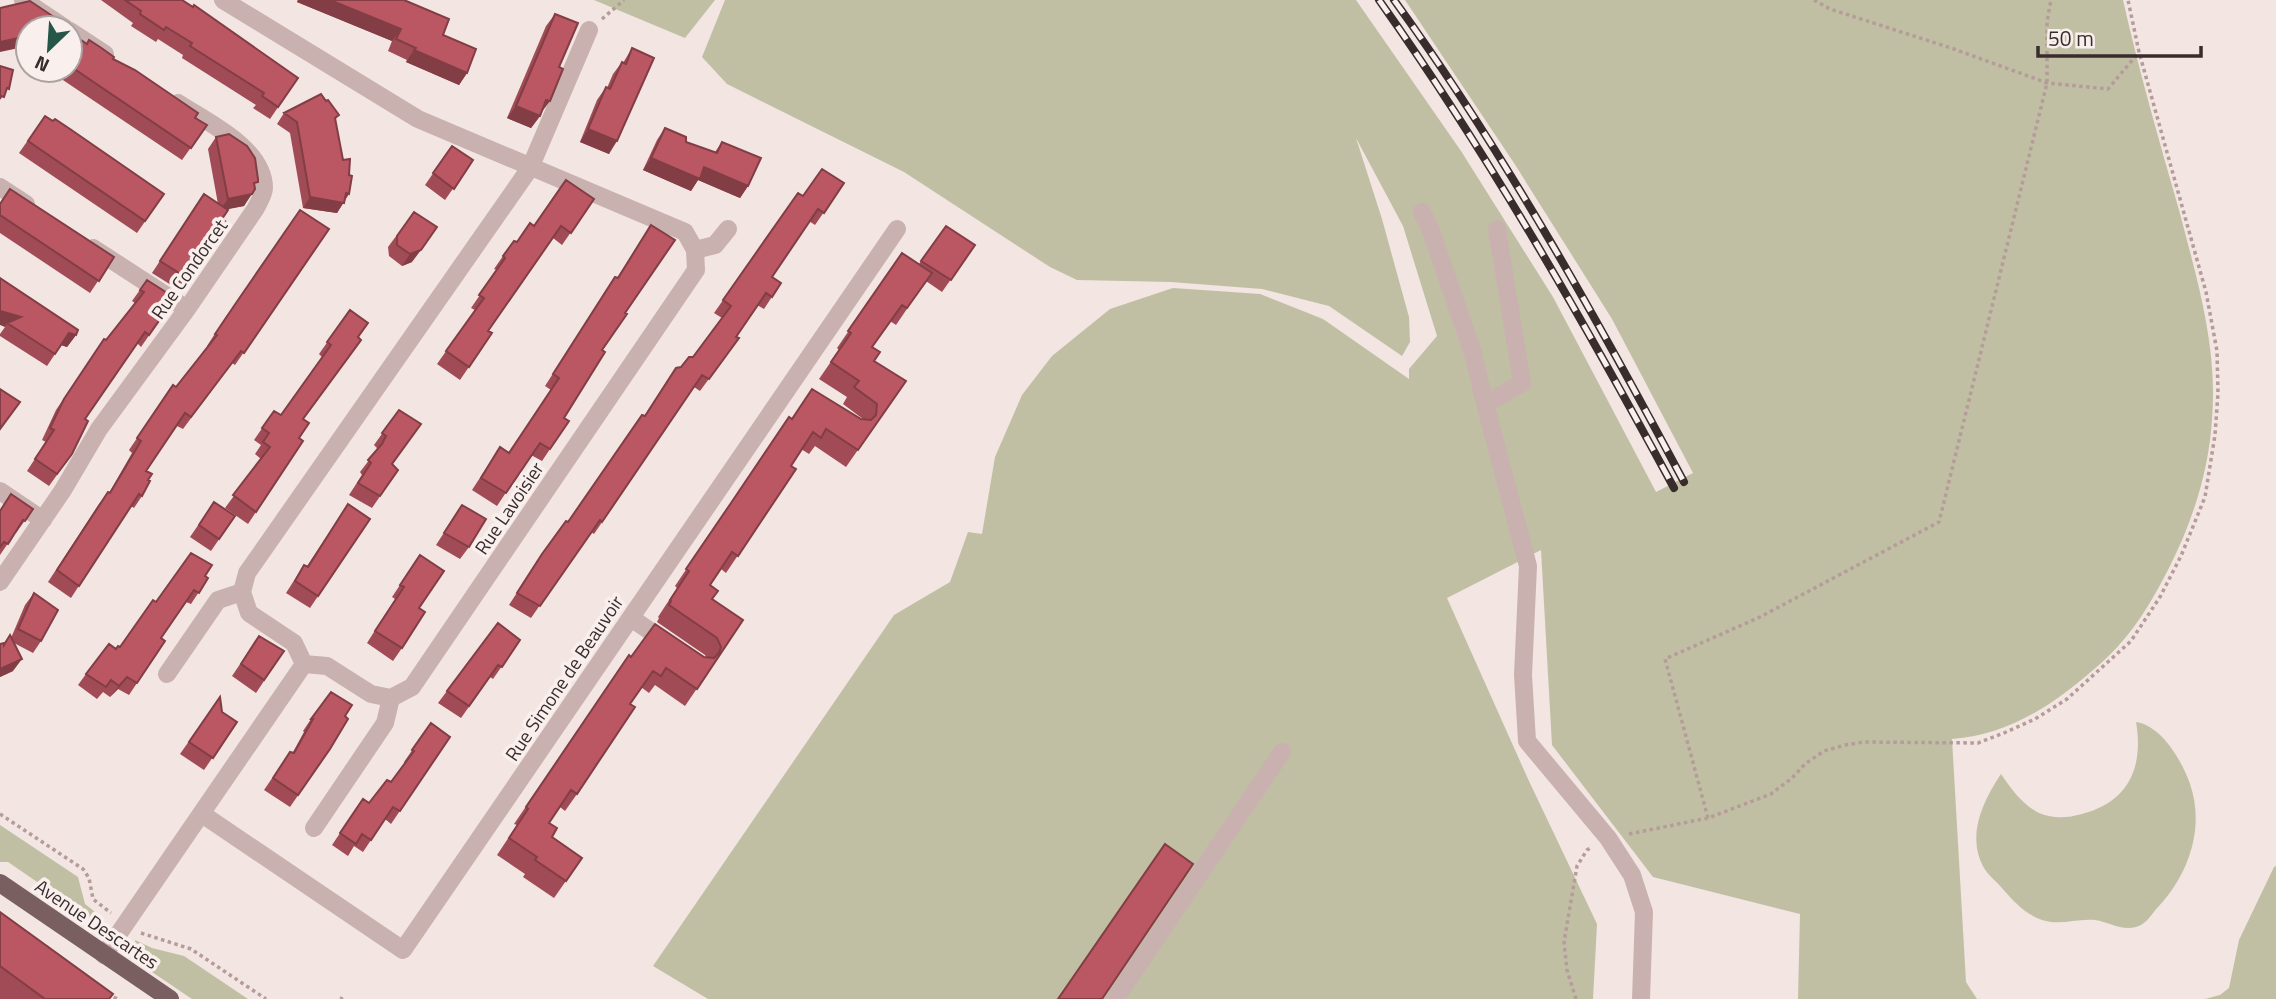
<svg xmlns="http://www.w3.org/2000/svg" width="2276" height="999" font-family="'Titillium Web',sans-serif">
<rect width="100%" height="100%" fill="#f2e5e2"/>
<!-- green -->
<path fill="#c0bfa3" d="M594 0H715L685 38Z
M725 0H1356L1461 151 1553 297 1656 492 1693 473 1612 319 1514 163 1405 0H2123C2139 71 2159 140 2179 210 2197 279 2218 347 2212 419 2209 470 2193 520 2170 566 2151 603 2132 636 2100 664 2057 702 2011 735 1952 739L1966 982 1977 999H1798L1800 914 1653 877 1552 745 1541 550 1447 598 1528 779 1597 924 1593 999H708L653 966 894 615 950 582 968 532 982 534 995 457 1022 395 1052 356 1110 309 1173 288 1260 294 1323 319 1409 379V369L1437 336 1403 226 1356 138 1382 219 1409 317 1410 342 1402 356 1329 306 1262 289 1171 282 1077 280 1050 267 904 172 727 84 702 57Z
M2136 722C2162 726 2182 761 2190 784 2205 827 2189 874 2159 906 2152 913 2147 924 2136 927 2121 931 2109 922 2095 920 2077 918 2060 926 2042 920 2025 914 2013 901 2001 887 1996 881 1988 875 1984 868 1966 836 1983 801 2001 774 2011 789 2023 805 2039 813 2054 819 2067 818 2082 814 2128 802 2144 768 2136 722Z
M0 825 78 877 85 904 104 919 103 922C79 923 61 905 43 892V886L8 862H0Z
M2276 866V999H2205L2220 995 2229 988 2239 940 2274 867Z
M135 940 152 948 184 956 248 999H192L152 972 153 969C141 961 135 954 135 940Z"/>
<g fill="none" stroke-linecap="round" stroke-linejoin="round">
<!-- path -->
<path stroke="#b59b99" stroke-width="3.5" stroke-dasharray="3.5 3.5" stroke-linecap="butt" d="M1814 0 1830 9 1954 49 2047 83 2108 89 2139 52
M602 19 624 0
M0 814 83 869 89 878 93 899 111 913
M1708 818 1665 659 1760 617 1939 522 2047 83V22L2051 0
M1629 834 1708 818 1771 794 1792 778 1805 764 1824 751 1845 745 1864 742 1978 743 2004 733 2035 719 2067 699 2131 641 2160 597 2181 556 2205 497 2215 435 2218 393 2217 351 2206 292 2139 52 2128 0
M141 933 191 949 266 999
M108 993 117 999
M341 999 342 997
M1576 999 1567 970 1564 942 1577 866 1587 850 1592 847"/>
<!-- minor -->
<path stroke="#c9b1af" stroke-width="18" d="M23 0 65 28
M223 0 418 119 685 232 695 250 696 270 412 687 391 698 371 694 327 666 304 664
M70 31 105 54
M0 187 26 204
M1422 212 1431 231 1473 353 1485 404
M1497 229 1522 383 1485 404 1528 566 1523 675 1527 741 1608 838 1632 875 1644 912 1641 999
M93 248 187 309
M695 250 715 245 728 229
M0 491 43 520
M0 582 63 490 99 429 187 309 256 208C259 202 264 194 264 188 264 148 207 122 178 103
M631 618 669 644
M304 664 294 643 249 613 242 592 247 573 530 168 589 30
M167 674 218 600 242 592
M202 814 403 950 897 229
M314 828 385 723 391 698
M104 955 304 664
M1115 999 1282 752"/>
<!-- major -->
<path stroke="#795f60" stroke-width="18" d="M0 883 170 999"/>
<defs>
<path id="rail" d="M1379 0C1489 155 1583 320 1674 488
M1394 0C1504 152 1596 317 1684 482"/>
</defs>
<!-- rail casing -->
<use href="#rail" stroke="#392c2d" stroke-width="8"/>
<!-- rail -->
<use href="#rail" stroke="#f9f0ee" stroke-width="5" stroke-dasharray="16" stroke-linecap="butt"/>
</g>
<!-- wall -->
<path fill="#a04b55" d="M101 0H182L298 78 270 119 253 108 256 105 182 58 183 55 158 39 156 42 131 26 133 23Z
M298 0H404L443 35 467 73 459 85 406 62 407 60 388 51 392 41 297 2Z
M555 14 559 67 540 116 531 128 507 118 546 26Z
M70 43 113 59 207 125 182 160 51 72 52 70H70Z
M632 48 609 154 580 142 597 100 606 87 607 88 613 74 622 62 623 63Z
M326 101 339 115 335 120 345 200 337 213 303 208 290 133 277 124 284 113Z
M45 116 164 194 137 233 19 153Z
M665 128 686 142 715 152 722 142 748 186 740 198 698 180 691 191 643 170 657 140Z
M216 137 254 186 244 206 226 209 222 219 226 222 179 290 152 273 204 194 218 204 208 149Z
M452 146 473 160 445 200 425 185Z
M844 183 815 225 809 221 772 277 781 283 764 309 757 305 736 337 739 338 700 391 694 387 594 534 591 532 531 618 509 605 542 554 568 522 645 416 676 368 681 367 693 357 722 318 714 313 798 193 803 196Z
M594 199 562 245 553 238 488 331 492 333 460 380 437 364 475 310 471 308 497 270 494 269 503 256 534 226Z
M0 203 114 257 90 293 0 233Z
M414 212 412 262 402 266 389 256 388 247Z
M651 225 625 313 602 350 564 418 569 421 542 461 531 455 497 506 472 490 500 447 509 453 551 390 545 386 607 289 615 277 617 278Z
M946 226 975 245 942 292 926 281 896 325 890 321 872 347 874 361 906 381 846 467 815 446 809 454 801 449 791 466 774 502 726 573 721 569 710 585 712 599 743 620 713 665 685 706 655 685 649 693 641 687 630 704 577 794 565 811 560 807 549 823 552 837 582 858 554 898 523 877 525 874 497 855 517 825 514 824 629 655 631 657H706L705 655 657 622 659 618 658 617 677 588 675 586 778 433 792 418 863 419 843 404 847 397 819 379 839 350 837 348 902 253 919 264Z
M329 229 235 365 232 363 183 429 177 426 146 471 148 480 142 496 134 508 131 506 71 598 48 582 99 504 109 493 132 453 129 450 173 385 176 387 208 346H207L227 315Z
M0 278 76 335 67 347 61 345 47 366 0 336V334L5 327Z
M147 280 175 298 141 347 137 343 85 419 72 454 49 486 27 471 46 442 42 440 56 410 104 339 106 340 135 303 132 301Z
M350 310 303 419 299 438 256 512 248 524 225 508 261 459 255 454 261 445 254 440 274 411 281 415 322 357 319 354Z
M399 410 392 465 398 470 372 508 349 495 362 475 360 472 376 451 377 448 374 445Z
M214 502 235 516 211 551 190 537Z
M348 504 370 519 310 608 286 593 304 565 307 566Z
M462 505 469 547 460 559 436 545Z
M33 509 16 533H15L0 555V510Z
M420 555 419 608 402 648 393 661 367 643 395 599 392 597Z
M205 576 208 578 191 604 186 602 161 638 165 641 129 695 118 689 110 697 103 692 97 699 78 685 86 674 116 649 120 647 156 602Z
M34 593 41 641 33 653 14 643 13 671 0 677V644L4 643 10 635 11 638 25 605Z
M259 636 284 651 256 693 232 676Z
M520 640 493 679 490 677 461 718 438 703 447 691Z
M220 697 222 712 237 722 204 770 180 754Z
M345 716 330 749 290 807 264 790 290 752H293L304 732 303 731 311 719Z
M431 723 450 737 391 824 385 819 363 852 354 846 348 856 332 845 363 799 369 803 391 782 405 763 404 762Z
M0 912 109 999H0Z"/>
<!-- shaded-wall -->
<path fill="#823d45" d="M298 0H330L401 29 392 41 297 2Z
M28 36V46L0 52V42Z
M414 50 467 73 459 85 406 62Z
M546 100 550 101 541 113Z
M516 106 540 116 531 128 507 118Z
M588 129 617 141 609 154 580 142Z
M651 158 704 167 748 186 740 198 698 180 691 191 643 170Z
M346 193 349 194 337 213 303 208 310 197Z
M252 194 244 206 219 211 228 199Z
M421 250 412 262 402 266 410 254Z
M0 311 21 317 7 323 5 327 0 325Z
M69 333 76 335 67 347 61 345Z
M22 659 13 671 0 677V669Z
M127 677 118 689 110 697 119 686Z"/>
<!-- building -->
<path fill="#ba5763" stroke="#823d45" stroke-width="2" d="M125 0H182L193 7 194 5 298 78 278 107 262 96 264 93 190 46 192 43 166 27 164 30 140 14 141 11Z
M330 0H404L449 19 443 35 476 49 467 73 414 50 416 48 396 39 401 29Z
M30 1 54 17 57 28H28V36L0 42V8Z
M555 14 578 23 559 67 563 69 550 101 546 100 540 116 516 106Z
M75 36 87 44 89 40 100 47 114 57 113 59 135 70 198 113 195 118 207 125 191 148 70 66V43Z
M632 48 654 58 617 141 588 129 606 87 610 89 622 62 626 64Z
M0 66 13 70 9 89 7 88 4 97 1 96 0 99Z
M321 94 326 101 328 100 339 115 335 118 343 160 350 159 349 175 352 176 349 194 346 193 344 203 310 197 297 122 284 113Z
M45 116 53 121 55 119 70 129 164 194 145 221 28 141Z
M665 128 686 137V142L717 153 722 142 761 158 748 186 704 167 700 179 651 158Z
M229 134 247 146 255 158 258 179V182L254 183 255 189 252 194 228 199 216 137Z
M452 146 473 160 454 189 433 173Z
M822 169 844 183 824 213 818 209 772 277 781 283 772 297 766 293 736 337 739 338 709 379 702 375 602 522 600 520 540 606 517 593 542 554 566 521 568 522 642 415 645 416 676 368 681 367 689 357H693L731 306 723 300 798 193 803 196Z
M566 180 594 199 571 233 561 226 488 331 492 333 469 367 446 351 484 298 479 295 505 258 503 256 514 241 517 242 530 223 534 226Z
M10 189 114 257 99 281 0 215V204Z
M204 194 228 210 222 219 226 222 187 278 160 261Z
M300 210 329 229 244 353 241 351 191 417 185 413 146 471 152 474 148 480 150 481 142 496 139 494 79 586 57 570 108 492 110 493 141 441 137 438 173 385 176 387 217 335 215 334 236 303Z
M414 212 437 227 421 250 410 254 397 245V236Z
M651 225 675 240 625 313 627 314 602 350 605 352 564 418 569 421 550 449 540 443 506 493 481 478 500 447 509 453 559 378 553 374 615 277 618 278Z
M946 226 975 245 951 280 921 261Z
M902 253 932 273 907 308 902 305 872 347 880 352 874 361 906 381 858 450 826 429 821 438 813 432 791 466 796 469 738 556 732 552 710 585 718 591 712 599 743 620 697 689 666 668 661 676 653 671 630 704 635 707 577 794 571 790 549 823 557 828 552 837 582 858 566 881 535 860 537 857 509 838 528 809 526 807 629 655 631 657 655 624 704 657 714 658 719 653 721 647 717 638 669 605 671 601 670 600 689 571 686 569 731 503 789 417 792 419 812 389 861 419 871 420 876 415 877 404 854 387 859 381 831 362 851 333 848 331Z
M0 278 78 330 76 335 69 333 55 354 7 323 21 317 0 311Z
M147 280 175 298 149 335 145 332 85 419 88 421 72 454 57 474 35 459 54 430 50 428 64 399 104 339 106 340 144 292 140 290Z
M350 310 368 323 358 337 361 340 303 419 309 423 299 438 303 441 256 512 233 495 270 447 263 442 269 433 262 428 274 411 281 415 331 345 327 342Z
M0 389 20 402 0 429Z
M399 410 421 424 392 464 398 470 380 496 358 483 371 463 368 460 382 444 386 436 382 433Z
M11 494 33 509 25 521 23 520 8 544 4 542 0 547V511Z
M214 502 235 516 219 539 199 525Z
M348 504 370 519 318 596 295 581 304 565 308 567Z
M462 505 486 519 469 547 444 533Z
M191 553 212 565 205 576 208 578 199 593 194 590 161 638 165 641 137 683 127 677 119 686 111 680 106 687 86 674 109 644 116 649 118 646 120 647 153 600 156 602Z
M420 555 444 571 419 608 425 612 402 648 375 631 404 587 400 585Z
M34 593 58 610 41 641 18 629Z
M498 623 520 640 502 667 498 665 469 706 447 691Z
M10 635 22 659 0 669V644L4 643V645Z
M259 636 284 651 264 680 241 664Z
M331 692 352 705 345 716 348 719 330 749 298 795 273 778 290 752 294 753 313 719H311Z
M220 697 222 712 237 722 213 758 189 742Z
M431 723 450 737 400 811 393 807 371 840 362 834 356 844 340 833 363 799 369 803 387 780 391 782 414 751 412 750Z
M1165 844 1193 864 1102 999H1058Z
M0 912 113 994 109 999H45L0 966Z"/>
<g text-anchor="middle" stroke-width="7" stroke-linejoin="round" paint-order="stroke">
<!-- street labels -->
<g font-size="19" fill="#392c2d" stroke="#f9f0ee">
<text transform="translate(189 269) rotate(-55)" y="7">Rue Condorcet</text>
<text transform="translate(509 508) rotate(-56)" y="7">Rue Lavoisier</text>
<text transform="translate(564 678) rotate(-56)" y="7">Rue Simone de Beauvoir</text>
<text transform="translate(97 924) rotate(34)" y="7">Avenue Descartes</text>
</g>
</g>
<!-- north arrow -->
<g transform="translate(49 49) rotate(205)"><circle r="33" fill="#f9f0ee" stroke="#aca2a1" stroke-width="2"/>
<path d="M0-5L12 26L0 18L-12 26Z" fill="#255648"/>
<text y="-10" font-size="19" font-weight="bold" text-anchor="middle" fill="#392c2d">N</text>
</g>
<!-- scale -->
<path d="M2038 46v10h163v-10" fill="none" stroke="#392c2d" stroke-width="3.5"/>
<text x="2048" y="46" font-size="21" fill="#392c2d" stroke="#f9f0ee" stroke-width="5" paint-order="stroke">50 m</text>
</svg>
